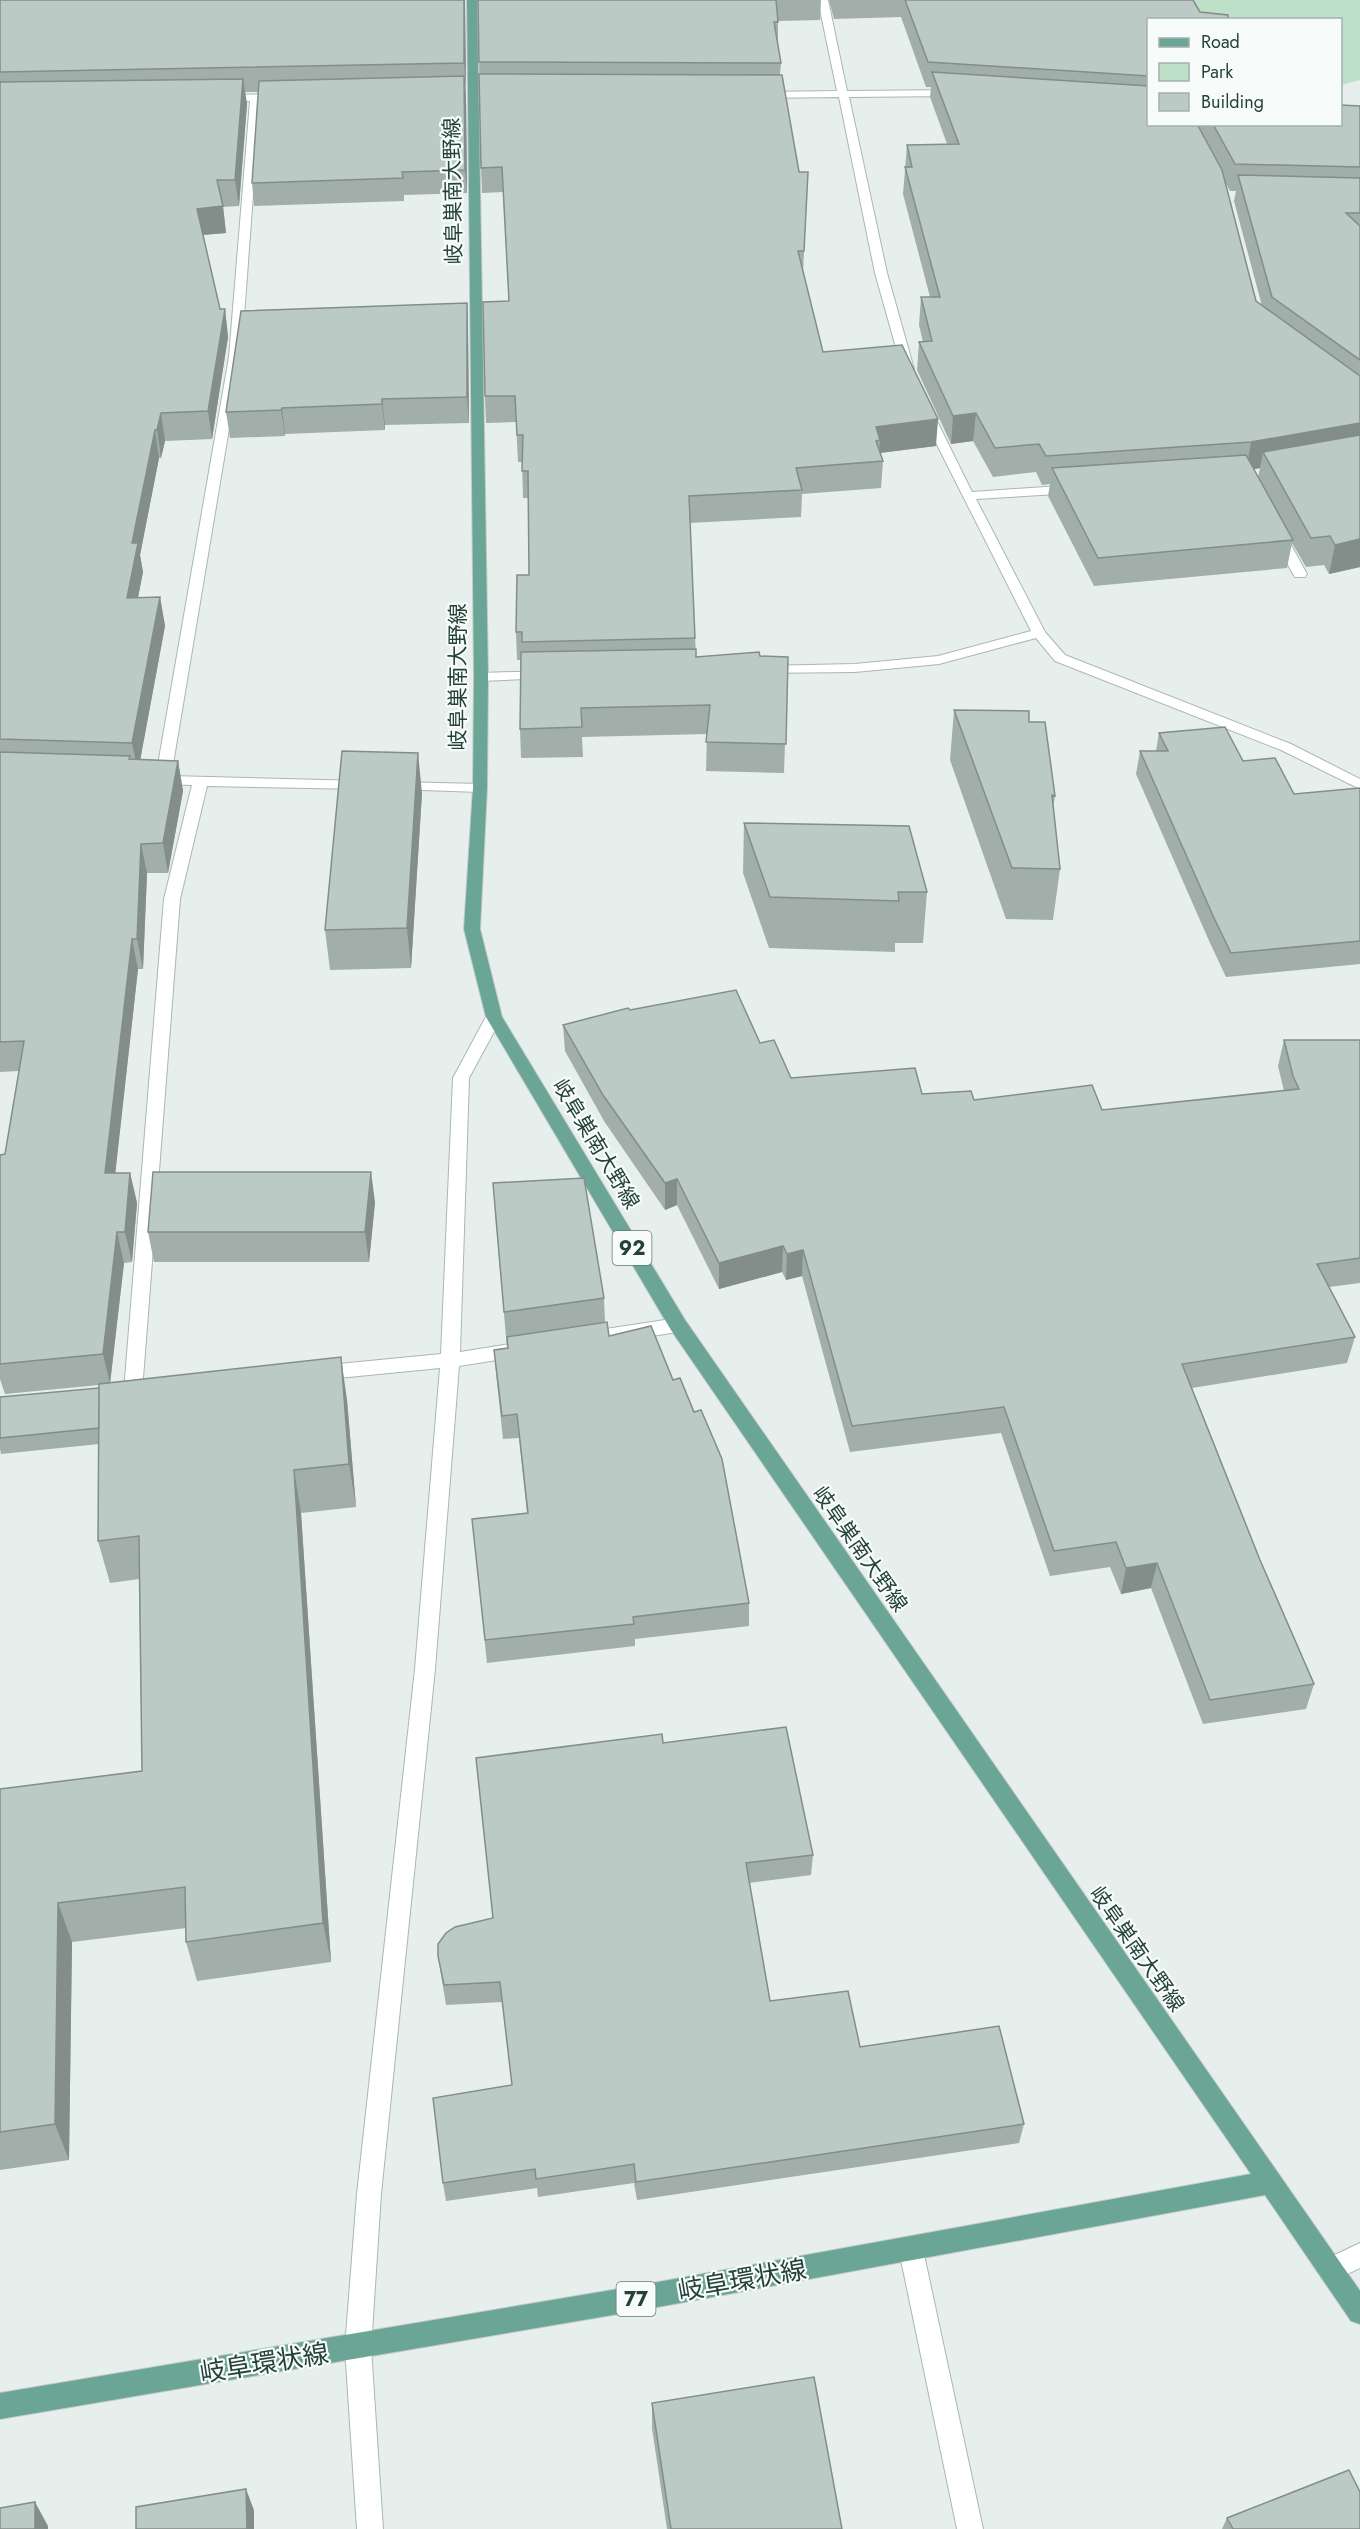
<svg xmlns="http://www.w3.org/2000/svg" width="1360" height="2529" font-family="Jost,'Noto Sans JP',sans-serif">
<rect width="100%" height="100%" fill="#e6efeb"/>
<!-- green -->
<path fill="#bfe0c8" d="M1115 0H1360V80L1341 85 1340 20H1148Z"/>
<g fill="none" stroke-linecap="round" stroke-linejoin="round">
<defs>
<path id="street" d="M818 0H828L847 91 955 90 960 93 955 96 849 97 887 273 914 369 908 373 902 369 875 273 839 97 764 98 759 95 764 92 837 91Z
M283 94 287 95V99L260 100 241 357 171 776 364 781 371 785 364 789 207 786 180 899 142 1391 140 1396 133 1398 126 1396 124 1391 164 899 192 785 158 784 151 780 156 776 229 357 250 101H221L216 98 221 95Z
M926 407 932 411 972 492 1074 485 1080 489 1074 493 976 499 1045 632 1065 655 1291 744 1360 779V789L1281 750 1055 661 1036 638 939 664 855 672 758 673 756 670 758 667 763 666 855 664 938 656 1031 631 920 411Z
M1278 530 1285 534 1307 574 1305 577H1295L1293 574 1271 534Z
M544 671 551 675 549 678 481 681 474 677 481 673Z
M398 782 480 784 487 788 480 792 393 789 391 786Z
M494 1012 500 1013 502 1017 469 1078 460 1352 517 1343 524 1345 526 1350 524 1355 517 1357 459 1366 435 1669 381 2194 371 2348 383 2529H357L345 2348 357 2194 415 1669 440 1368 318 1380 311 1378 309 1373 311 1368 318 1366 441 1354 453 1078 488 1013Z
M678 1318 685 1320 687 1325 685 1330 678 1332 586 1346 579 1344 577 1339 579 1334 586 1332Z
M911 2238 920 2241 923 2250 983 2529H957L899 2250 902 2241Z
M1360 2243V2268L1331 2282 1322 2279 1319 2270 1322 2261Z"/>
<path id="primary" d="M467 0H477L488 677 487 788 480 929 502 1017 685 1320 1360 2291V2324L1351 2321 1265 2195 636 2311 0 2419V2393L636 2286 1251 2174 671 1330 486 1017 464 929 473 788 474 677Z"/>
</defs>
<!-- street casing -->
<use href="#street" stroke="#a8b8b2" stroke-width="2"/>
<!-- primary casing -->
<use href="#primary" stroke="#c2cac8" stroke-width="2"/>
<!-- street -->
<use href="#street" fill="#fff" fill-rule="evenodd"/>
<!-- primary -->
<use href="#primary" fill="#6aa596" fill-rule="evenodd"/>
</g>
<!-- wall -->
<path fill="#a1aea9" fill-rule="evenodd" d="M0 0H465L467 193 404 195V201L254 206 252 183 259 92H245L247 104 239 206 223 207 226 233 203 235 220 309H225L228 337 212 439 165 441 161 458H159L140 555 143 572 138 598 160 597 165 626 140 760 178 761 183 791 168 873H147L143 969H138L115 1173H130L137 1203 132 1262 124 1263 110 1383 347 1400 356 1507 301 1513 331 1962 197 1981 186 1942V1928L72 1942 69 2160 0 2170V1789L142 1771 139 1579 110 1583 98 1541 99 1444 1 1454 0 1449V1397L99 1388V1385L5 1394 0 1379V1155L5 1154 19 1071 0 1072Z
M478 0H821L820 20 778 21V45L781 63 780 75 799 172H808L803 272 823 352 936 446 880 453 883 461 881 488 802 494 801 517 690 523 696 657H788L784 773 706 771 707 734 582 737 583 757 521 758 520 729 521 660H517L516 632 529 575V498H523L522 462H518L516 422 486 423 485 396 509 301 503 192 482 193 481 168Z
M829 0H1193L1149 20V124H1341L1360 106V567L1329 574 1324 565 1306 567 1292 543 1287 568 1094 586 1048 496 1050 484 1042 485 1036 472 993 477 973 441 951 444 917 370 919 342H923L919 325 921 297H930L903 194 907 145 947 144 930 97 931 87H926L901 17 834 19ZM1224 180 1230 191H1236L1234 201 1262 306 1256 301ZM1260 468 1258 477 1254 469Z
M467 303 468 328 469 423 385 425V430L285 434V436L230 438 226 412Z
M954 710 1029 722 1055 796 1053 809 1060 869 1053 920 1006 919 950 760Z
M1159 733 1243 761 1294 794 1360 788V964L1226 977 1210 943 1136 774 1140 751H1156Z
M422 793 411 968 330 970 325 930Z
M744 823 927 892 923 943H895V952L769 948 743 873Z
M630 1010 760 1043 791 1078 974 1100 1102 1110 1284 1091 1278 1066 1284 1040H1360V1283L1329 1287 1355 1337 1347 1363 1192 1388 1260 1560 1314 1684 1306 1709 1203 1724 1151 1588 1121 1594 1110 1567 1050 1576 1001 1433 850 1452 802 1276 786 1280 782 1272 719 1289 677 1205 665 1210 604 1121 565 1051 563 1025Z
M375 1202 369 1262H154L148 1232Z
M495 1212 604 1298 605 1322 609 1336 749 1603V1626L635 1639V1646L487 1663 472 1519 527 1513 519 1438 503 1439 496 1373 494 1350 507 1348Z
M663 1743 813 1855 811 1875 749 1883 770 2001 860 2047 1024 2124 1019 2143 637 2200 634 2183 538 2197 537 2188 446 2201 443 2183 512 2085 502 2002 446 2005 438 1956 493 1918Z
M652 2403 842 2529H667L652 2428Z
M1227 2518 1360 2529H1222Z"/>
<!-- shaded-wall -->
<path fill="#838d89" d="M464 0H465L466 88 464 63Z
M464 76 466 98 467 193 465 170Z
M243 79 247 104 239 206 235 180Z
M223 206 226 233 201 235 197 209Z
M467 303 468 328 469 423 467 397Z
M225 309 228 337 212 439 208 411Z
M382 399 385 425V430L382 404Z
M282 408 285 434V436L281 410Z
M161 413 165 441 161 458 157 430Z
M976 413 973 441 951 444 953 416Z
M938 419 936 446 879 453 880 440 876 427Z
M1360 423V451L1263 452 1260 468 1246 471 1251 442Z
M155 430 159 458 140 555 143 572 132 627 127 598 132 543Z
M1360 539V567L1329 574 1335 545Z
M160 597 165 626 138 772 132 743Z
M418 753 422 793 411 968 407 928Z
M178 761 183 791 168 873 163 843Z
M141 844 147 873 143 969 137 939Z
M132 939 138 969 112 1203 105 1173Z
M371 1172 375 1202 369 1262 365 1232Z
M130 1173 137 1203 132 1262 125 1232Z
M677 1179V1205L665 1210V1183Z
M117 1232 124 1263 110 1384 103 1354Z
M783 1246 782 1272 719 1289V1263Z
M803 1250 802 1276 786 1280 787 1254Z
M341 1357 347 1400 356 1507 349 1464Z
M294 1470 301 1513 331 1962 323 1923Z
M1157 1563 1151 1588 1121 1594 1126 1568Z
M58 1903 72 1942 69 2160 55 2124Z
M246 2489 254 2510V2529H247Z
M35 2502 48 2526V2529H35Z"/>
<!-- building -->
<path fill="#bbcac4" stroke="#838d89" stroke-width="1.5" d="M0 0H464V63L0 72Z
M478 0H776L778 22H774L781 63 479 62Z
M905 0H1193L1200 12 1228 15V20H1149V76L928 62Z
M932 72 1149 86V124H1197L1222 170 1256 301 1360 376V423L1251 442 1046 456 1039 444 995 448 976 413 953 416 919 342 932 341 921 297H940L905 167H912L907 145 959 144Z
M479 74 782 75 799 172H808L804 251H798L823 352 902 345 938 419 876 427 880 440 876 441 883 461 796 468 802 490 689 496 695 638 522 642V632H516L517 575H529L528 471H522L523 435H517L515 396H485L483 302 509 301 502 167 481 168Z
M464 76 465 170 402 172 403 178 252 183 259 81Z
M243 79 235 180H217L223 206 197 209 220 309H225L208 411 161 413 157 430H155L132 543H138L127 598 160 597 132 743 0 739V82Z
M1341 105 1360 106V167L1235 164 1213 124H1341Z
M1238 175 1360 178V213H1346L1360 226V360L1272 297Z
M467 303V397L382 399V404L282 408 281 410 226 412 241 311Z
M1360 435V539L1335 545 1330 536 1311 538 1263 452Z
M1246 455 1293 540 1098 558 1052 468Z
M696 649V657L759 652 760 656 788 657 786 744 706 742 710 705 581 708 582 727 520 729 521 652Z
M954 710 1029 711V722H1045L1055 796 1052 795 1060 869 1012 868Z
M1225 727 1243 761 1275 758 1294 794 1360 788V941L1231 953 1214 918 1140 751H1168L1159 733Z
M342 751 418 753 407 928 325 930Z
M0 752 130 756 129 759 178 761 163 843 141 844 137 939H132L105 1173H130L125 1232H117L103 1354 0 1364V1155L5 1154 24 1041 0 1042Z
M744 823 909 826 927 892H898L899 901 770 897Z
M736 990 760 1043 774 1040 791 1078 915 1068 922 1094 971 1091 974 1100 1092 1085 1102 1110 1299 1089 1293 1076 1284 1040H1360V1258L1317 1264 1355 1337 1182 1364 1260 1560 1314 1684 1210 1700 1157 1563 1126 1568 1116 1542 1054 1551 1004 1407 852 1426 803 1250 787 1254 783 1246 719 1263 677 1179 665 1183 603 1095 563 1025 628 1008 630 1010Z
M153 1172H371L365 1232H148Z
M584 1178 604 1298 504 1312 493 1183Z
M607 1322 609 1336 651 1326 673 1380 680 1378 694 1412 701 1410 722 1459 749 1603 633 1617 634 1624 485 1640 472 1519 528 1513 517 1414 502 1416 494 1350 508 1348 507 1337Z
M341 1357 349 1464 294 1470 323 1923 186 1942 185 1887 58 1903 55 2124 0 2132V1789L142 1771 139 1536 98 1541 99 1384Z
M99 1388V1428L0 1438V1397Z
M786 1727 813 1855 746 1863 770 2001 848 1991 860 2047 999 2026 1024 2124 636 2182 634 2164 536 2179 535 2169 443 2183 433 2098 512 2085 500 1982 444 1985 438 1956V1944L446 1933 455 1927 493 1918 476 1758 662 1734 663 1743Z
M814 2377 842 2529H671L652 2403Z
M1349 2470 1360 2492V2529H1233L1227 2518Z
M246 2489 247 2529H136V2507Z
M35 2502V2529H0V2508Z"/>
<g text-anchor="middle" stroke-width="4.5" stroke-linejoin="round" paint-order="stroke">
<!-- shield labels -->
<g fill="#f7fbf9" stroke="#637a73" stroke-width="1.5">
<rect x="612.5" y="1231" width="39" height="34" rx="4.5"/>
<rect x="616.5" y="2282" width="39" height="34" rx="4.5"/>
</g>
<g font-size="20" font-weight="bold" fill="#24423a">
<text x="632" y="1255">92</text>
<text x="636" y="2306">77</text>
</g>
<!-- street labels -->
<g font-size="21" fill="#24423a" stroke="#f7fbf9">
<text transform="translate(453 191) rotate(-91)" y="7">岐阜巣南大野線</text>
<text transform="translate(458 677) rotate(-90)" y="7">岐阜巣南大野線</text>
<text transform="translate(596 1144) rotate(59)" y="7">岐阜巣南大野線</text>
<text transform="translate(860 1549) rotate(55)" y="7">岐阜巣南大野線</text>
<text transform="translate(1137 1949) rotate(55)" y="7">岐阜巣南大野線</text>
</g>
<!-- near-street labels -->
<g font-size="26" fill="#24423a" stroke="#f7fbf9">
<text transform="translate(742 2280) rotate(-10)" y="9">岐阜環状線</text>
<text transform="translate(264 2363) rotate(-9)" y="9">岐阜環状線</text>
</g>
</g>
<!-- legend -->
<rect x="1147" y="18" width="195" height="108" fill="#f7fbf9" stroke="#a3b1ad" stroke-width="1.5"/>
<rect x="1159" y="38" width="30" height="9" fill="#6aa596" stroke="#a3b1ad" stroke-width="1.5"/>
<text x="1201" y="48" font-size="18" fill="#24423a">Road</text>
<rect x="1159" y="63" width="30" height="18" fill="#bfe0c8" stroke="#a3b1ad" stroke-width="1.5"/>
<text x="1201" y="78" font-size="18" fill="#24423a">Park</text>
<rect x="1159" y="93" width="30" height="18" fill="#bbcac4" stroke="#a3b1ad" stroke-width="1.5"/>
<text x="1201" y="108" font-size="18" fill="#24423a">Building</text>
</svg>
